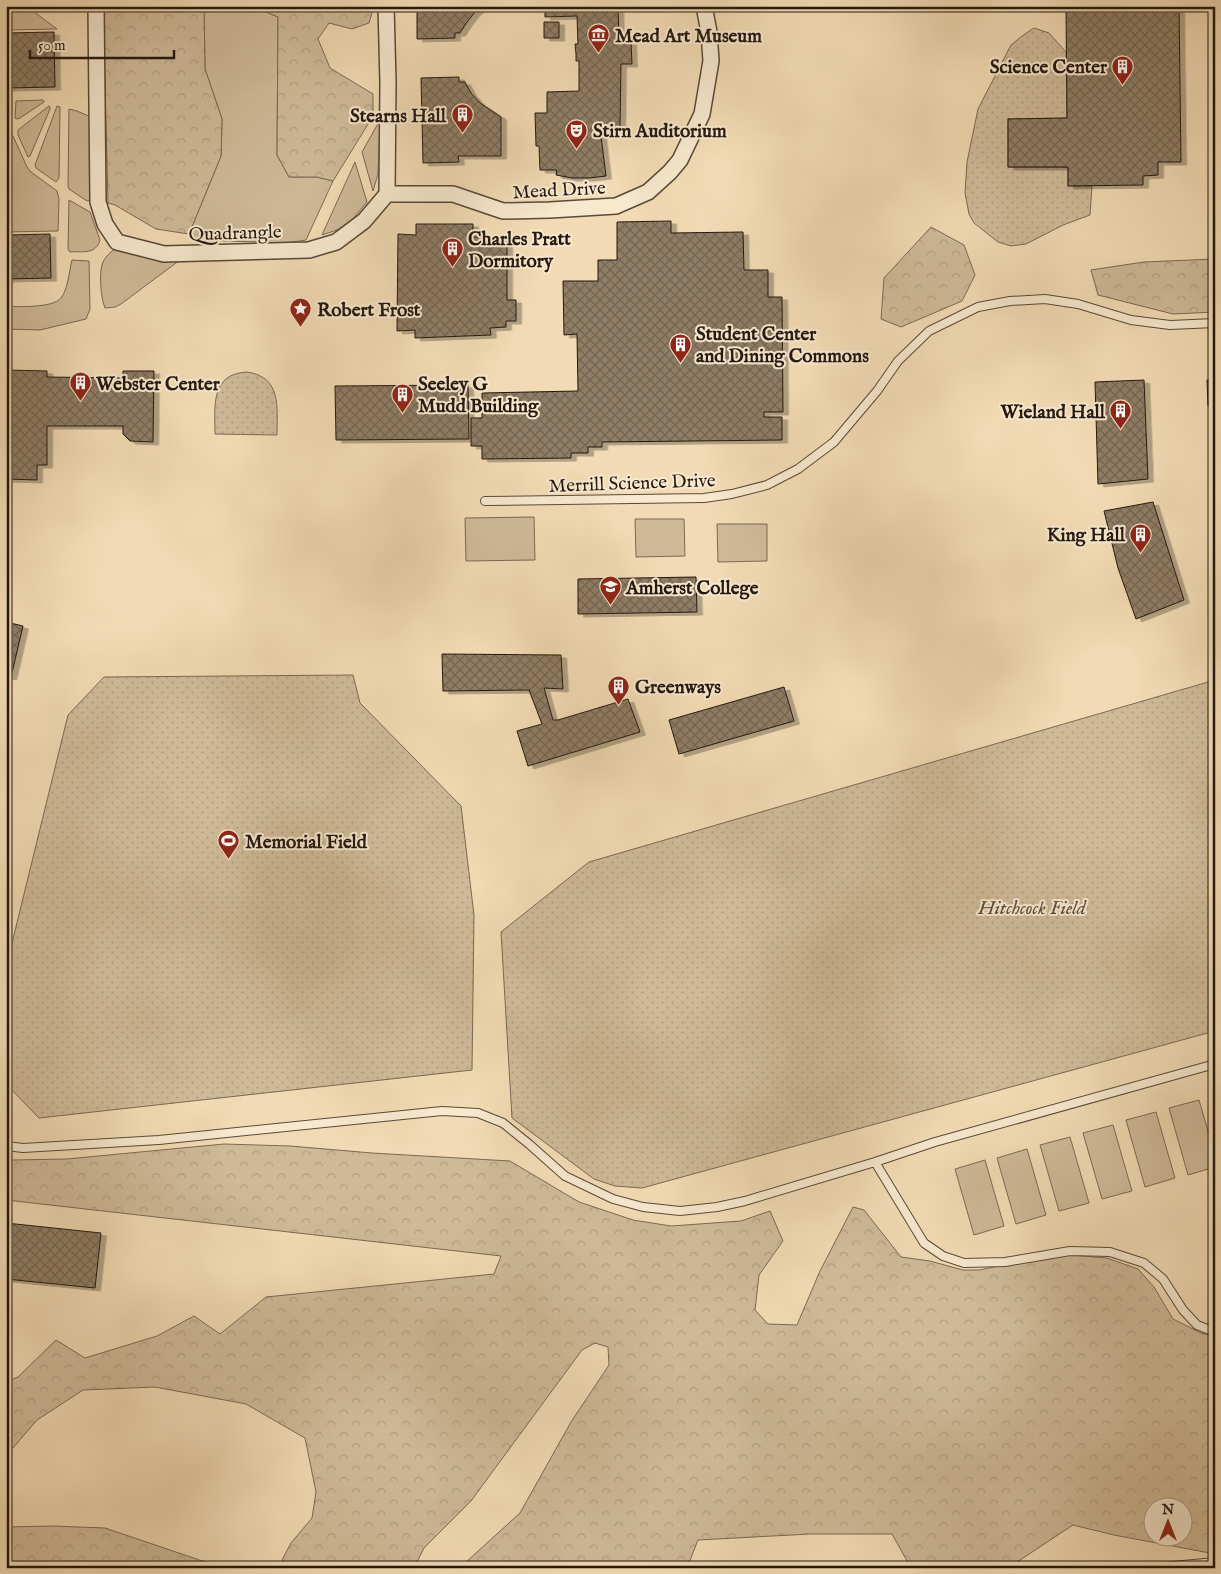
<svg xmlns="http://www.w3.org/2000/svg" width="1221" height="1574" font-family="'IM FELL English',serif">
<defs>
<pattern id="forest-crowns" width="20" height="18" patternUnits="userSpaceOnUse" patternTransform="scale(1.25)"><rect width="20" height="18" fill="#cfba98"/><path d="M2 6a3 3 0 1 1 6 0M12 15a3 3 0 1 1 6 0" fill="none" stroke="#b29f82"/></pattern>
<pattern id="park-dots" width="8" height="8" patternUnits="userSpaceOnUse" patternTransform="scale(1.25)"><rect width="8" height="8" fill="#cfba98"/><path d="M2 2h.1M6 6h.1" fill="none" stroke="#b29f82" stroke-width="1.8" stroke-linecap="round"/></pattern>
<pattern id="building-cross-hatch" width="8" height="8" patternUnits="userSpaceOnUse" patternTransform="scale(1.25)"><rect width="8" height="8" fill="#8f7d65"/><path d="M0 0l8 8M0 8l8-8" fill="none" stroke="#756552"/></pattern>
<filter id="shadow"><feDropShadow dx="5.5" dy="3" stdDeviation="0" flood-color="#0004"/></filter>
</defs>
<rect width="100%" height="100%" fill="#f2dbb4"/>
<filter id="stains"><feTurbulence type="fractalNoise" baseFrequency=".004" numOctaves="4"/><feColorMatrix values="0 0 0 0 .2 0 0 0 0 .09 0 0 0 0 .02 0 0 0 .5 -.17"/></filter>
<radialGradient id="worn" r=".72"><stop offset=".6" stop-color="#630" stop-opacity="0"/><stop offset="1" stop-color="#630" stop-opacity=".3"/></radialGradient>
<!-- grass -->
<path fill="#cfba98" stroke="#7a6954" d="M6 6H26L57 29 6 30Z
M204 6H252L278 17 277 155 289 177H317L333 181 306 240 287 243 197 240 189 234 221 156 222 119 205 69Z
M43 100 44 102 20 118 17 119 15 118 16 101Z
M49 106 50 107V109L30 156 28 157 18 135V130Z
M57 106 60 107 59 178 56 182 36 168 35 165Z
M69 109 77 111 91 117V200L87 201 69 189 68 186Z
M380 120 378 174 373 191 362 152Z
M6 132H10L13 136 27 167 31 172 57 191 59 199 58 231 6 232Z
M355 162 367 202 351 221 337 230 322 235Z
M69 200 90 212 100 240C96 255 82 251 70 252L68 249Z
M117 247 184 257 121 304 115 307 105 308C101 299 99 275 102 265 104 257 111 252 117 247Z
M72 260 89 261 90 309 86 319 40 330 6 329V306C18 307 53 308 61 298 68 289 69 272 72 260Z
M534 517 535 560 466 561 465 518Z
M635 519H684L685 556 636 557Z
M717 524H767V561L718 562Z
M1199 1100 1215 1155V1167L1188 1175 1169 1108Z
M1156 1112 1175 1178 1145 1187 1126 1120Z
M1113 1125 1132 1191 1102 1199 1083 1133Z
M1070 1137 1089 1203 1059 1211 1040 1145Z
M1027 1149 1046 1215 1016 1224 997 1158Z
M985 1160 1004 1226 974 1235 955 1169Z"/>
<!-- forest -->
<path fill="url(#forest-crowns)" stroke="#7a6954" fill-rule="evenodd" d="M103 6H204L205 69 222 119 221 156 189 234 156 229 115 205 108 203Z
M252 6H374L369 23 352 29 329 23 318 39 330 68 373 94V116L333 181 317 177H289L277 155 278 17Z
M931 227 964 245 975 275 962 301 901 327 881 319 884 278Z
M1215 259V312L1173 314 1098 295 1091 270 1144 262Z
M224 1144 290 1146 372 1153 510 1161 579 1202 633 1220 671 1226 741 1221 770 1211 783 1241 759 1275 755 1310 768 1324 797 1325 820 1271 853 1207 864 1210 901 1257 930 1261 963 1270H979L1059 1254 1107 1258 1138 1269 1154 1287 1173 1319 1201 1333 1215 1337V1552L1210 1553 1114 1535 1073 1525 1008 1568H911L892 1534H810L698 1540 687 1568H456L465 1563 520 1513 571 1422 609 1365 608 1347 595 1343 582 1350 471 1501 424 1548 414 1568H291L282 1560 291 1543 312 1518 316 1492 305 1438 246 1404 155 1387 83 1390 37 1420 6 1456V1382L18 1377 56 1340 85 1358 157 1336 194 1316 220 1334 266 1297 494 1274 501 1256 6 1200V1158L13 1160 67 1159ZM1154 1506H1184V1536H1154Z
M52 1526 105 1528 223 1568H6V1527Z"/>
<!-- park -->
<path fill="url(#park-dots)" stroke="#7a6954" d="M1034 28 1049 33 1066 52 1067 118 1008 119V167H1068V186H1092L1090 215 1063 225 1026 244 1011 246 998 242 974 223 969 214 965 193 967 162 978 109 1011 45 1022 36Z
M247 372C282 377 277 408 277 435L215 434C215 406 210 374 247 372Z
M353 675 360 703 461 806 474 915 472 1070 39 1118 6 1084V947H11L68 715 104 677Z
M1215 680V1031L642 1188 615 1186 594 1179 512 1118 501 932 589 862Z"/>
<!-- building -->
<path fill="url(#building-cross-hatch)" stroke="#241810" filter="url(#shadow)" d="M417 6H483L475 12 467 22 460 33H455V38L417 39Z
M545 6H618L619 42H631L632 64H621L620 128H600L606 176 589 178H572L556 175 557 170H540L539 146H536L535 113H547V92L579 91V61H576V54L575 44H578L577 16 545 17Z
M1066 6H1179L1181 162H1158V175L1143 176V185L1068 186V167H1008V119L1067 118Z
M544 22H559V38H544Z
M54 32 55 87 6 88V33Z
M459 77V82H465L471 93 480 103 501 117V156H458L459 162 423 163 421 78Z
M671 221V233L743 232 744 270H768V297H782L783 412H764V417H782V440L602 442V447H588V453H571V458L482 459V446H471V418H482V393L578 391 577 334 564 335 563 281H598V260H617V222Z
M416 224H473V237H507V300H516V321H506V327L490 328 491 335 415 338V330L397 331 398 234 416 235Z
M50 234 51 278 6 279V235Z
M6 370 47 371V377L123 378V371H154L153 442 130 441 123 434V426H47V465H37V480L7 479 8 430H6Z
M1144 380 1148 479 1098 484 1095 382Z
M1207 380H1215V406H1208Z
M468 385 469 439 336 440 335 386Z
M6 438H8L6 477Z
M1153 502 1184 600 1136 619 1118 568 1104 511Z
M696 577 697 612 578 614V579Z
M6 622 23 626 11 677 6 676Z
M442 654 561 655 563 689 544 688 553 720H558L628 699 640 732 528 766 517 731 542 724 529 690 443 691Z
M784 687 794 721 679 754 669 720Z
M6 1223 101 1233 95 1288 6 1279Z"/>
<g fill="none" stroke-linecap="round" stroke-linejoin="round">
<defs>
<path id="service" d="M485 501 704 498 732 494 767 485 798 469 834 442 877 391 898 361 929 331 978 307 1010 301 1045 299 1078 304 1131 320 1170 325 1215 323
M6 1146 23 1148 159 1140 442 1111 478 1113 503 1123 529 1144 565 1176 613 1199 643 1207 680 1211 717 1207 745 1201 875 1162 935 1142 1215 1064
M875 1162 924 1243 943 1256 964 1263 1005 1262 1070 1251 1110 1252 1144 1263 1163 1279 1183 1310 1197 1325 1215 1332
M1151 1568 1215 1562"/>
<path id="minor" d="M96 6 98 202 105 224 117 242 164 254 309 250 336 242 364 221 387 194 388 82 386 6
M387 194H453L503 211 550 210 616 206 648 192 670 172 680 160 702 114 711 61 709 32 704 6"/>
</defs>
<!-- service casing -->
<use href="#service" stroke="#584939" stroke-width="10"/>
<!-- minor casing -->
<use href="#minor" stroke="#584939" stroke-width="18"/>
<!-- service -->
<use href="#service" stroke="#f7e8ce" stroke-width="8"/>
<!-- minor -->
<use href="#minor" stroke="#f7e8ce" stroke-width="15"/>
</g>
<!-- icons -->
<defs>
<symbol id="museum-pin" viewBox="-11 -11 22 30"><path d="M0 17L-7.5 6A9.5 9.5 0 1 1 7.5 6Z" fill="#8f2418" stroke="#f7e8ce"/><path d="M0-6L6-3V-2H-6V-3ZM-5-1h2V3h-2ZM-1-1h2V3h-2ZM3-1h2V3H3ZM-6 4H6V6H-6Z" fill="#fff"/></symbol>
<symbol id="building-pin" viewBox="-11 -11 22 30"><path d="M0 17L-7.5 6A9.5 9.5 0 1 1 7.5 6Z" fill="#8f2418" stroke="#f7e8ce"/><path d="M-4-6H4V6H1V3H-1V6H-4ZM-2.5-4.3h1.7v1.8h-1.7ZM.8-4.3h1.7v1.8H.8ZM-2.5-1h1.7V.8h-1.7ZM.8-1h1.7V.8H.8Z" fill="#fff"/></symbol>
<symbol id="theatre-pin" viewBox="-11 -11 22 30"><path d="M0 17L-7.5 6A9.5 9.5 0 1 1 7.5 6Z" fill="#8f2418" stroke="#f7e8ce"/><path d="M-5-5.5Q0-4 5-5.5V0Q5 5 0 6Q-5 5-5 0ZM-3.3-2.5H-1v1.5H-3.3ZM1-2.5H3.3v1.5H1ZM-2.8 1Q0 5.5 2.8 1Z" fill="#fff"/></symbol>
<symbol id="sight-pin" viewBox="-11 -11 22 30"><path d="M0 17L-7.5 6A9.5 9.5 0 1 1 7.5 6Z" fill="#8f2418" stroke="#f7e8ce"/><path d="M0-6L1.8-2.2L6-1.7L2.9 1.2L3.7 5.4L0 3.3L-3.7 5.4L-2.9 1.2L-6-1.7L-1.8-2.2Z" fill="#fff"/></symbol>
<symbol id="university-pin" viewBox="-11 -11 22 30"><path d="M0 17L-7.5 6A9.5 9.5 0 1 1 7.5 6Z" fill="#8f2418" stroke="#f7e8ce"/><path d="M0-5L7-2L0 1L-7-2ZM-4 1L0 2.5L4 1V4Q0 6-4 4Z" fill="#fff"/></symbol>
<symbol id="stadium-pin" viewBox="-11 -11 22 30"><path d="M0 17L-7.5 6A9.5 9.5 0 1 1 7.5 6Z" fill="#8f2418" stroke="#f7e8ce"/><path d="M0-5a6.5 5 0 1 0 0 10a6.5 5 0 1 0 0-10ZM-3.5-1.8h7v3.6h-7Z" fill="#fff"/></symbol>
</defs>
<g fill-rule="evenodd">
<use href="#museum-pin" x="586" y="22" width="25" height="34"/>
<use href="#building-pin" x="1110" y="54" width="25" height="34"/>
<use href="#building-pin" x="450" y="102" width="25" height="34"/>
<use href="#theatre-pin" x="564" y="118" width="25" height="34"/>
<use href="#building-pin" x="440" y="236" width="25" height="34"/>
<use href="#sight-pin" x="288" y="296" width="25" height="34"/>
<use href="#building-pin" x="668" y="332" width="25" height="34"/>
<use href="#building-pin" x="68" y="370" width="25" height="34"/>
<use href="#building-pin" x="390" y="382" width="25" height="34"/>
<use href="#building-pin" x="1108" y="398" width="25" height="34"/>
<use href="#building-pin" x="1128" y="522" width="25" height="34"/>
<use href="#university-pin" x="598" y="574" width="25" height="34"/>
<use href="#building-pin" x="606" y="674" width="25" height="34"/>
<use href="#stadium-pin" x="216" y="828" width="25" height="34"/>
</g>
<g text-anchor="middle" stroke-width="4" stroke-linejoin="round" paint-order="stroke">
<!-- poi labels -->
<g font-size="19" font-weight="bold" fill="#241810" stroke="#f7e8ce" text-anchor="start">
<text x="615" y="42">Mead Art Museum</text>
<text x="1107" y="73" text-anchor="end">Science Center</text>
<text x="446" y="122" text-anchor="end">Stearns Hall</text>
<text x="593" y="137">Stirn Auditorium</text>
<text x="468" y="245">Charles Pratt<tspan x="468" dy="22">Dormitory</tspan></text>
<text x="317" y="316">Robert Frost</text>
<text x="696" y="340">Student Center<tspan x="696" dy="22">and Dining Commons</tspan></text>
<text x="96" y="390">Webster Center</text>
<text x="418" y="390">Seeley G<tspan x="418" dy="22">Mudd Building</tspan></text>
<text x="1105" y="418" text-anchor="end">Wieland Hall</text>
<text x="1125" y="541" text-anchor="end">King Hall</text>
<text x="626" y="594">Amherst College</text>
<text x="635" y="693">Greenways</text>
<text x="245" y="848">Memorial Field</text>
</g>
<!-- street labels -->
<g font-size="19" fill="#241810" stroke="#f7e8ce">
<text transform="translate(559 189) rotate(-3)" y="7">Mead Drive</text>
<text transform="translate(235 232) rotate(-2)" y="7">Quadrangle</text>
<text transform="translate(632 482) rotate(-2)" y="7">Merrill Science Drive</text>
</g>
<!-- park labels -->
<g font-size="19" font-style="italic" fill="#574939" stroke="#f7e8ce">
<text x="1032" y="914">Hitchcock Field</text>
</g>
</g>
<!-- margin -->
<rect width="1221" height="1574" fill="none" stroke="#f2dbb4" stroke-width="25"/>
<rect x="8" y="8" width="1206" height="1559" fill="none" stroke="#241810" stroke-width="2.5"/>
<rect x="12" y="12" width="1196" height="1549" fill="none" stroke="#241810"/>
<!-- north arrow -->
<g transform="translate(1168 1522)"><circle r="24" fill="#f7e8ce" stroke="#a39582"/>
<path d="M0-4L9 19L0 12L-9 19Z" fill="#8f2418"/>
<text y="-8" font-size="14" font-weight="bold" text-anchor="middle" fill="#241810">N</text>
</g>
<!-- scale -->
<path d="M30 50v8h144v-8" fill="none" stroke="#241810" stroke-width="2.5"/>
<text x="38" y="50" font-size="15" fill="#241810" stroke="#f7e8ce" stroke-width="4" paint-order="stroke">50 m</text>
<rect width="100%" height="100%" filter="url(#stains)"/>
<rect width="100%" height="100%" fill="url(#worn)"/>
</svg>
